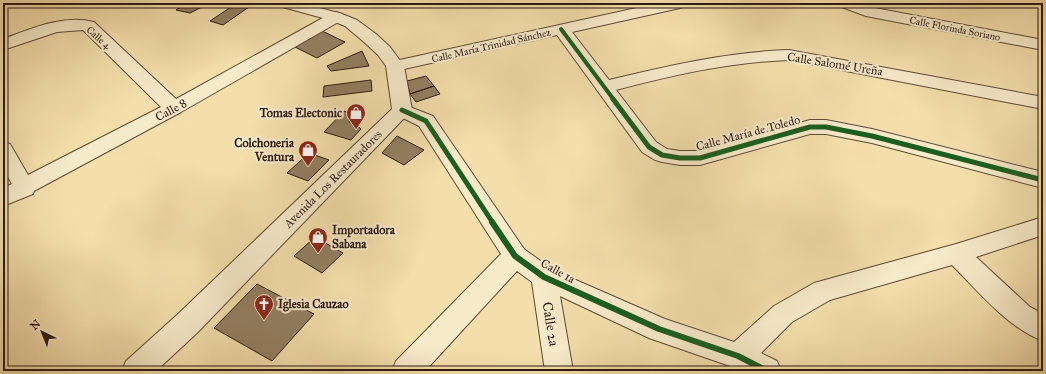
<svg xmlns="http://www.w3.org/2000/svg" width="1046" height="374" font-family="'IM FELL Great Primer',serif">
<rect width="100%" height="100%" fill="#f3deac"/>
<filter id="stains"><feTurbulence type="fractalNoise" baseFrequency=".005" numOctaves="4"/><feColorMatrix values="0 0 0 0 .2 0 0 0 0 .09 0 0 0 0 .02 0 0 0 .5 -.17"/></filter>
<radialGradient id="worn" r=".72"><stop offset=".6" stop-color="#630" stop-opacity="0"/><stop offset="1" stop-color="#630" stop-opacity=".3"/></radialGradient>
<!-- building -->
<path fill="#937f61" stroke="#2c1910" d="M187 3H210L190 13 176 10Z
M237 3 249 7 223 25 210 21Z
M326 3H347L342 7Z
M322 31 345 42 317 58 295 47Z
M362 51 369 66 331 71 327 66Z
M426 76 434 86 410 94 407 81Z
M371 80 372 91 323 97 324 86Z
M434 86 440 94 416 102 410 94Z
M344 111 356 115 349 122 357 125 361 129 351 140 324 132Z
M397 136 424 150 404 165 382 153Z
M309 153 329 160 308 181 287 173Z
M315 237 343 253 322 273 294 256Z
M257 284 314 314 272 361 214 328Z"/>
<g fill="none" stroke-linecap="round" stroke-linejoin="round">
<defs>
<path id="minor" d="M659 3H688L685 6 680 8 572 32 609 80C668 66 727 52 789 50L1043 97V109L789 60C730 62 673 75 616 90L656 142 667 149 680 151H700L810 120H826L872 129 1043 172V188L872 143 826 134H810L700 165H680L662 162 655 160 642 152 557 35 395 71 389 70 386 66 389 62 395 61Z
M836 3H859L870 7 1043 40V50L866 16 839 6Z
M336 12 342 14 344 17 342 20 181 112 34 191 33 194 3 206V188L12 184 3 168V142L10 144 28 175 161 107 83 30 57 32 3 50V39C31 29 63 14 94 22L176 99 330 14Z
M402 104 433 116 524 249 553 270 665 319 734 342 774 306 814 283 956 244 1043 217V235L976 257 1030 307 1043 314V341C1008 328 978 291 952 265L830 300 792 322 761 353 777 361 781 371H739L730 366 649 338 560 296 573 371H545L532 282 517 271 425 371H392L396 361 501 254 419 126 395 114 392 110 395 106Z"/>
<path id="tertiary" d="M276 3H302L342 14 357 20 376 34 390 47 404 66 412 110 197 333 156 371H122L126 361 177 315 392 109 386 66 378 55 364 42 345 26 330 20 279 6Z"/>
</defs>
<!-- minor casing -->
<use href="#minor" stroke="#5e4a37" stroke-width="2"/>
<!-- tertiary casing -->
<use href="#tertiary" stroke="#5e4a37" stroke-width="2"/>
<!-- minor -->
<use href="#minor" fill="#f7eac9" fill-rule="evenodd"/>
<!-- tertiary -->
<use href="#tertiary" fill="#f7eac9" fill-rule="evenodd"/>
<defs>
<path id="cycleway-far2" d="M561 29 614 100"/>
<path id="cycleway-far1" d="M613 99 649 147 662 155 680 158H700L810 127H826L872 136 1043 180
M402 110 426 121 493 223"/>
<path id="cycleway" d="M492 222 515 256 544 277 659 329 738 356 767 371"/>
</defs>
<!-- cycleway-far2 casing -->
<use href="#cycleway-far2" stroke="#f7eac9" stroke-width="6"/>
<!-- cycleway-far1 casing -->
<use href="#cycleway-far1" stroke="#f7eac9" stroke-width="8"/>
<!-- cycleway casing -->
<use href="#cycleway" stroke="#f7eac9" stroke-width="8"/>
<!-- cycleway-far2 -->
<use href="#cycleway-far2" stroke="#1b5e20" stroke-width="4"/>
<!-- cycleway-far1 -->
<use href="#cycleway-far1" stroke="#1b5e20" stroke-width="5"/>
<!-- cycleway -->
<use href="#cycleway" stroke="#1b5e20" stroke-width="6"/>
</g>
<!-- icons -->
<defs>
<symbol id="shop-pin" viewBox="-11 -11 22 30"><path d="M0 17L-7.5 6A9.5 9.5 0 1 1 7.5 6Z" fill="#8f2418" stroke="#f7eac9"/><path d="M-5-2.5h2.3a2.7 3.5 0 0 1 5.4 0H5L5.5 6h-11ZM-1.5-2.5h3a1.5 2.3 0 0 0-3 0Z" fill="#fff"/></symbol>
<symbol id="church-pin" viewBox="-11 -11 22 30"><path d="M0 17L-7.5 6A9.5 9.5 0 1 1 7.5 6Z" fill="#8f2418" stroke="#f7eac9"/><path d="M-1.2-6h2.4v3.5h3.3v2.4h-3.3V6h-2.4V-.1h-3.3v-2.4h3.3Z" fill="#fff"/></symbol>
</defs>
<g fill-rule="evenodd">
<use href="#shop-pin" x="345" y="102" width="22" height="30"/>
<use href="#shop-pin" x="297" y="139" width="22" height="30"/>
<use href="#shop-pin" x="307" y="226" width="22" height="30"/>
<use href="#church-pin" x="253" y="293" width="22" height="30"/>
</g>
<g text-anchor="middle" stroke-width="4" stroke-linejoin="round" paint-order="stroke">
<!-- far-street labels -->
<g font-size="10" fill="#2c1910" stroke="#f7eac9">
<text transform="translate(955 28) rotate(11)" y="4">Calle Florinda Soriano</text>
<text transform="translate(99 37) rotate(41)" y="4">Calle 4</text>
<text transform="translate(491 45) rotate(-13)" y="4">Calle María Trinidad Sánchez</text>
</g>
<!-- street labels -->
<g font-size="12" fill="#2c1910" stroke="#f7eac9">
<text transform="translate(835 64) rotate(9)" y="4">Calle Salomé Ureña</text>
<text transform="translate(171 110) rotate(-28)" y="4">Calle 8</text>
<text transform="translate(748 133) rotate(-15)" y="4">Calle María de Toledo</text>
<text transform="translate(333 179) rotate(-45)" y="4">Avenida Los Restauradores</text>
<text transform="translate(558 271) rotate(29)" y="4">Calle 1a</text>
</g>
<!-- poi labels -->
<g font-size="12" font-weight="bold" fill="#2c1910" stroke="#f7eac9" text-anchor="end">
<text x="342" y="117">Tomas Electonic</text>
<text x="294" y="147">Colchoneria<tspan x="294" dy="14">Ventura</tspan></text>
<text x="332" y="234" text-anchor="start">Importadora<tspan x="332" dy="14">Sabana</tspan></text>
<text x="278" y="308" text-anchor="start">Iglesia Cauzao</text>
</g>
<!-- near-street labels -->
<g font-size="14" fill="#2c1910" stroke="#f7eac9">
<text transform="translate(551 324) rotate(81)" y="5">Calle 2a</text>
</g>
</g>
<!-- margin -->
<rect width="1046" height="374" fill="none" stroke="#f3deac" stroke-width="16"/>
<rect x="4" y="4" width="1038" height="366" fill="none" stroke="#2c1910" stroke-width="2"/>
<rect x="8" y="8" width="1030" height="358" fill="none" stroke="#2c1910"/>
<!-- north arrow -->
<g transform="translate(42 332) rotate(317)" stroke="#f7eac9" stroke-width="3" paint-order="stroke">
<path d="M0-3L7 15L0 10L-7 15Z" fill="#2c1910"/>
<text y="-6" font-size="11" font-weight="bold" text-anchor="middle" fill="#2c1910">N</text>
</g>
<rect width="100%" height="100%" filter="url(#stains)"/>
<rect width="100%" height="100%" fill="url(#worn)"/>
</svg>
